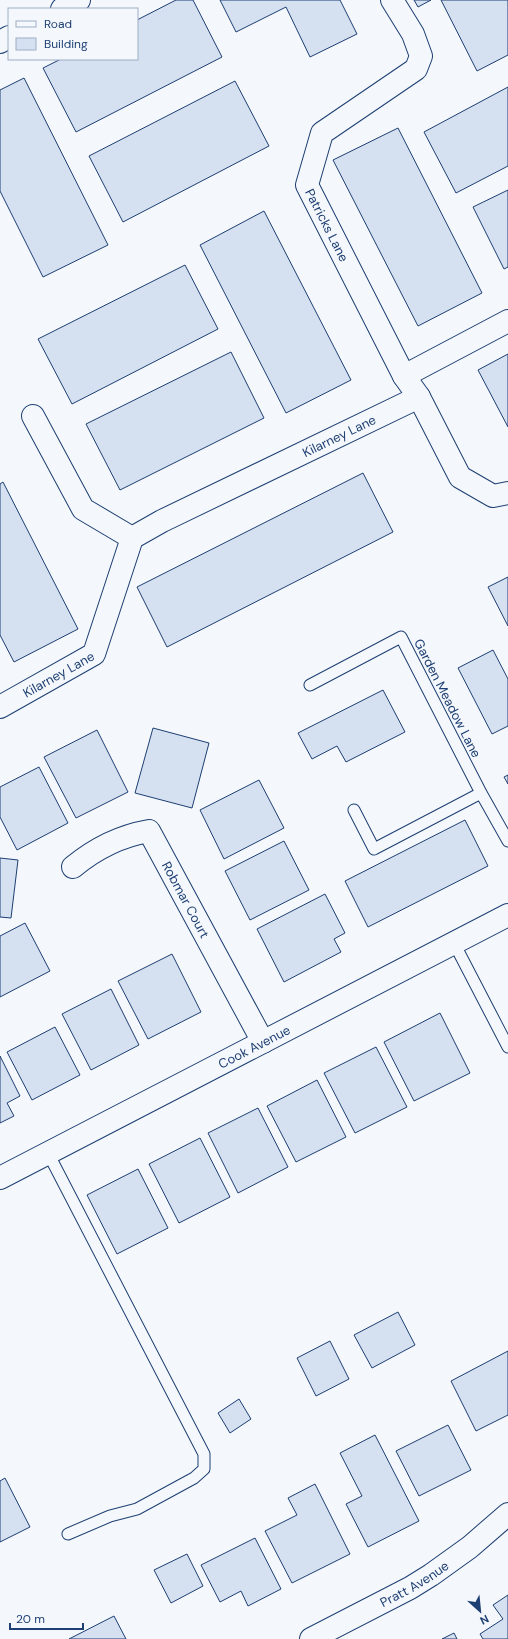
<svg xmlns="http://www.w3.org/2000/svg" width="508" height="1639" font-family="'DM Sans',sans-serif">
<rect width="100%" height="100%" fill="#f4f7fb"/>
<!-- building -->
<path fill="#d5e0f0" stroke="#1d3f73" d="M176 0H193L222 57 76 132 43 68 61 59H137V20Z
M220 0H340L357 34 310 57 286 7 236 32Z
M414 0H431L418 7Z
M441 0H508V55L477 71Z
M24 78 108 245 43 277 0 191V90Z
M235 81 269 146 123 222 89 156Z
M508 87V166L456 193 424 132Z
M398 128 482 293 418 326 333 160Z
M508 190V267L504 269 473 207Z
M264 211 351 380 286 413 200 245Z
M185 265 218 329 72 404 38 339Z
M231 352 264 418 120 490 86 424Z
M508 354V427L478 370Z
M363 473 393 532 167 647 137 587Z
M3 482 78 629 14 662 0 635V484Z
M508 577V626L488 587Z
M493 650 508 679V726L492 734 458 668Z
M383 690 405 732 346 762 337 746 312 759 298 733Z
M153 728 209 743 192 808 135 793Z
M97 730 128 792 76 818 44 757Z
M39 767 68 823 17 850 0 817V787Z
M508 775V784L504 777Z
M259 780 284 828 224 859 200 810Z
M465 820 488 866 368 927 345 881Z
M284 841 309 890 250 920 225 871Z
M0 858 18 860 11 918 0 917Z
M325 894 345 933 334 939 341 952 284 982 257 929Z
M25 923 50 971 0 997V936Z
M172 954 201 1012 148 1039 118 981Z
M111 989 139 1045 91 1070 62 1014Z
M440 1013 470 1073 414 1101 384 1042Z
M55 1027 80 1075 32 1100 7 1052Z
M376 1047 407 1107 355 1133 324 1073Z
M0 1056 20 1096 7 1103 14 1116 0 1123Z
M317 1080 346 1137 296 1162 267 1106Z
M258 1108 288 1167 238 1193 208 1133Z
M200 1138 230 1197 179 1223 149 1164Z
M138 1169 168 1228 117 1254 87 1195Z
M398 1312 415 1345 372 1368 354 1335Z
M330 1341 349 1379 316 1396 297 1358Z
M508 1351V1415L476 1431 451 1381Z
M239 1399 251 1419 230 1433 218 1413Z
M448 1425 471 1470 419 1496 396 1451Z
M375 1435 419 1521 368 1547 346 1504 362 1496 340 1453Z
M5 1478 30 1527 0 1542V1481Z
M315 1484 350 1554 292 1583 265 1531 297 1515 288 1498Z
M255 1538 281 1589 248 1606 241 1591 220 1602 201 1565Z
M187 1554 203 1586 171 1603 154 1570Z
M508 1595V1639H483L480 1634 503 1619 493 1605Z
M114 1616 126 1639H69Z
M454 1633 457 1639H442Z"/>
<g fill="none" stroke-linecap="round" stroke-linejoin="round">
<defs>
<path id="service" d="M310 685 401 637 481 793 508 841
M354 810 374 849 481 793
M454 943 508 1047
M48 1153 204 1454V1469L194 1478 137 1509 110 1516 68 1534"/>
<g id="minor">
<path id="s1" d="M392 0 413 34 421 56 416 69 322 133 307 185 404 376 419 397 460 477 493 496 508 493"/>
<path d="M62 9 79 0"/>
<path d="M0 42 9 37"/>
<path d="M404 376 508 321"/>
<path d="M33 416 83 509 132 538"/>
<path id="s2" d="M0 707 94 654 132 538 162 521 419 397"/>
<path id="s3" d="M73 867C96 848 120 836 149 831L263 1042"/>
<path id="s4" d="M0 1178 508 915"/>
<path id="s5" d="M311 1639 410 1588 431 1575 470 1547 508 1514"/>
</g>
</defs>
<!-- service casing -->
<use href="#service" stroke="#1d3f73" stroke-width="13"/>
<!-- minor casing -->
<use href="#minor" stroke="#1d3f73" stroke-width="24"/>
<!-- service -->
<use href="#service" stroke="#f4f7fb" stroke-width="11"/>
<!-- minor -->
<use href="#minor" stroke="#f4f7fb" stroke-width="22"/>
</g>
<g text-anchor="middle" stroke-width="3" stroke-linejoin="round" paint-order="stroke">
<!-- street labels -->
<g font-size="13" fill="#1d3f73" stroke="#f4f7fb">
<text dy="5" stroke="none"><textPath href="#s1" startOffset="290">Patricks Lane</textPath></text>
<text dy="5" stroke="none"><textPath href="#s2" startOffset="461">Kilarney Lane</textPath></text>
<text dy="5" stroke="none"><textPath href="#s2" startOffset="67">Kilarney Lane</textPath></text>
<text transform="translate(448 698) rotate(63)" y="5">Garden Meadow Lane</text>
<text dy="5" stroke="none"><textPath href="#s3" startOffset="163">Robmar Court</textPath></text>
<text dy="5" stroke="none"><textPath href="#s4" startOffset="286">Cook Avenue</textPath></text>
<text dy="5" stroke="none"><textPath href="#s5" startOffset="117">Pratt Avenue</textPath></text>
</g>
</g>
<!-- legend -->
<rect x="8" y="8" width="130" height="52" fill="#f4f7fb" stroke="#9eadc5"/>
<rect x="16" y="21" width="20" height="6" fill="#f4f7fb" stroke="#9eadc5"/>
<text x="44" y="28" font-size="12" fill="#1d3f73">Road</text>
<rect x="16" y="38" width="20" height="12" fill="#d5e0f0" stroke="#9eadc5"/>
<text x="44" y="48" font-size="12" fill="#1d3f73">Building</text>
<!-- north arrow -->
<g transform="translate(480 1611) rotate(153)" stroke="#f4f7fb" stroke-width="3" paint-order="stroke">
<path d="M0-3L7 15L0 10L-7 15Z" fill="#1d3f73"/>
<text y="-6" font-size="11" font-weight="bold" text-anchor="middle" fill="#1d3f73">N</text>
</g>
<!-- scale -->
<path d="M10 1623v6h73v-6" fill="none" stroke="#1d3f73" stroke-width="2"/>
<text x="16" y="1623" font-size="12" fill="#1d3f73" stroke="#f4f7fb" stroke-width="3" paint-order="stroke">20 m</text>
</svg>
